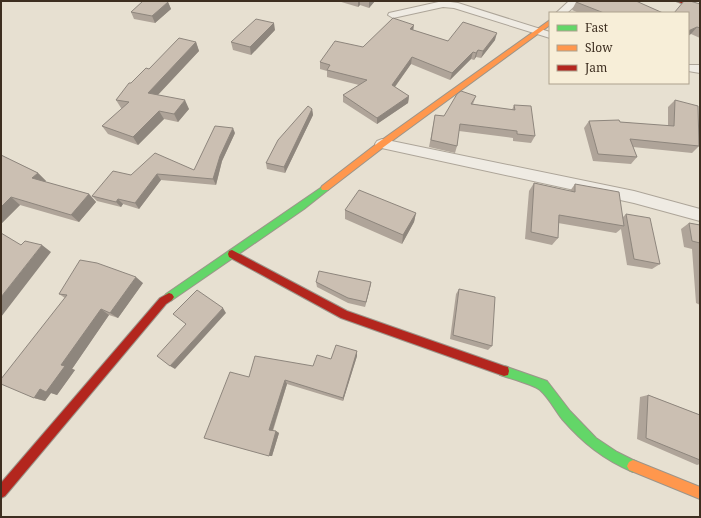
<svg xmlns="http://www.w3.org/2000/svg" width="701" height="518" font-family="'Noto Serif',serif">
<rect width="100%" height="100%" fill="#e7e0d1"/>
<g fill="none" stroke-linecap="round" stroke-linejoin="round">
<defs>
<path id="street" d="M443 1 458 3 550 32V38L454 8 443 7 393 18 388 15 389 13Z
M569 1H580L567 13H556Z
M688 65H700V73L688 71Z
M382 139 634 191 700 209V221L634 203 377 147 375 144 377 141Z"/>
<path id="fast" d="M325 185 329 188 328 190 304 209 172 300 169 301 166 300 164 297 166 294Z
M504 366 547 381 570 411 596 438 617 452 637 462 639 466 637 470 633 472C604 460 583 443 562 419 555 410 549 398 540 390 534 385 509 378 500 375L499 371 500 367Z"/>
<path id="slow" d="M550 20V25L385 146 328 190H322L321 188 322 186 379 142Z
M633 460 700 487V499L629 470 627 466 629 462Z"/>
<path id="jam" d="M676 1H684L700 6V10Z
M232 250 347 311 504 366 508 367 509 371 508 375 504 376 341 318 229 257 228 254 229 251Z
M169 293 172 294 174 297 172 300 166 304 5 496 1 498V483L160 298Z"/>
</defs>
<!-- street casing -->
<use href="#street" stroke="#ada599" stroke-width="2"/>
<!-- fast casing -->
<use href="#fast" stroke="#9c958a" stroke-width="2"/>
<!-- slow casing -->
<use href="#slow" stroke="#9c958a" stroke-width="2"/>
<!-- jam casing -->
<use href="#jam" stroke="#9c958a" stroke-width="2"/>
<!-- street -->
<use href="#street" fill="#efebe3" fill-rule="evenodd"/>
<!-- fast -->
<use href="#fast" fill="#63d668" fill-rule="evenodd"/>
<!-- slow -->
<use href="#slow" fill="#ff974d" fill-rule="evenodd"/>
<!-- jam -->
<use href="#jam" fill="#b3261e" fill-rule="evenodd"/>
</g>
<!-- wall -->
<path fill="#afa499" d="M338 1H375L369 8 360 5 358 7Z
M168 2 171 9 155 23 134 19 131 12Z
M576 2 639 3 663 13H579L572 10Z
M700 4V38L691 34Z
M275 30 251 55 233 50 231 42Z
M413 30 448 41 495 40 481 58 476 57 474 60 471 59 450 80 411 64 395 87 409 96 408 103 377 124 343 102V95L359 85 327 77V71L320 69V62Z
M196 42 199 51 158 95 189 109 178 122 164 119 138 145 108 134 102 126 122 109 121 108 116 100 131 83 149 69Z
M476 96 473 104 512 110 514 105 535 136 531 143 513 141V138L459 131 457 146 455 153 429 147 435 115 444 116Z
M675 100 699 146 692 153 633 147 637 157 631 164 593 161 584 128 589 121 620 122 668 126V107Z
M312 109 313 115 285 173 267 169 266 163Z
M235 133 222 161 216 185 161 180 139 209 123 204 121 207 97 201 92 196 131 175 194 170Z
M1 155 38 173 46 181 45 182 89 194 96 202 79 222 20 205 1 224Z
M534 183 570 191 575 184 623 217 626 214 660 264 652 269 627 265 621 229 616 233 558 223V238L552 245 525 239 529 191Z
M345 210 416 213 414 222 402 244 345 219Z
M689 223 700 225V305L696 303 692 249 684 247 681 229Z
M316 282H371L370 288 365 307 348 303 317 287Z
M143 283 118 318 109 315 72 369 75 370 57 395 51 393 45 401 34 398 65 298 59 294Z
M459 289 492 346 488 350 450 339 456 294Z
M357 351V356L343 401 287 384 273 431H276L279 433 272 456 204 438 249 377 313 366Z
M648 395 700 415V464L697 465 637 439 640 397Z"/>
<!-- shaded-wall -->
<path fill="#8e867d" d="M358 1H360V5L358 7Z
M369 1H375L369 8Z
M168 2 171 9 155 23 152 16Z
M274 23 275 30 251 55 250 47Z
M414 25 413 32 410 29Z
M697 27 691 34 688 36V31Z
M497 33 495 40 481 58 483 51Z
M196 42 199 51 152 101 148 93Z
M478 50 476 57 474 60 476 53Z
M473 52 471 59 450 80 452 73Z
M412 57 411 64 391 92 392 85Z
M409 96 408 103 377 124V118Z
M185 100 189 109 178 122 174 114Z
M312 109 313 115 285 173 284 167Z
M159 111 164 119 138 145 133 137Z
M233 128 235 133 222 161 216 185 213 179 220 156Z
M38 173 46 181 40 186 32 178Z
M157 174 161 180 139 209 135 203Z
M89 194 96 202 79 222 71 215Z
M11 197 20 205 1 224V207Z
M118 199 123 204 121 207 116 202Z
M416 213 414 222 402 244 403 235Z
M42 245 51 252 1 317V297Z
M136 277 143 283 118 318 110 313Z
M371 282 370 288 365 307 366 302Z
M223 308 226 313 175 369 170 366Z
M101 309 109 315 72 369 61 365Z
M357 351V356L343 401V398Z
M65 366 75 370 57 395 51 393 45 401 34 398 40 389Z
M285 380 287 384 272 432 269 430Z
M276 431 279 433 272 456H269Z"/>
<!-- building -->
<path fill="#cbbfb2" stroke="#8e867d" d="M143 1H165L168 2 152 16 131 12Z
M577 1H636L663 13H604L576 2Z
M684 1H690L700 4V28L697 27 688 31V13H674Z
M393 18 414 25 410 29 448 41 463 22 497 33 483 51 478 50 476 53 473 52 452 73 412 57 392 85 409 96 377 118 343 95 367 80 327 70 330 65 320 62 335 41 363 47Z
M256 19 274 23 250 47 231 42Z
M179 38 196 42 148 93 185 100 174 114 159 111 133 137 102 126 129 102 116 100 129 83H131L146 68 149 69Z
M461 91 476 96 471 104 515 110 514 105 531 106 535 136 517 134V131L460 124 457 146 431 140 435 115 444 116 457 94Z
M675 100 698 106 699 146 630 139 637 157 598 154 589 121 619 120 620 122 674 126Z
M308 106 312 109 284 167 266 163 278 140Z
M215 126 233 128 220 156 213 179 157 174 135 203 118 199 116 202 92 196 113 171 131 175 155 153 194 170Z
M1 155 38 173 32 178 89 194 71 215 11 197 1 207Z
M534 183 575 192V184L619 192 624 226 559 215 558 238 531 232Z
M359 190 416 213 403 235 345 210Z
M626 214 650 218 660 264 634 259Z
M689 223 700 225V243L692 241Z
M1 233 21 245 25 241 42 245 1 297Z
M80 260 97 263 136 277 110 313 101 309 61 365 65 366 46 392 40 389 34 398 1 384V379L67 295 59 294Z
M319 271 371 282 366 302 348 298 316 282Z
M459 289 495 297 492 346 453 335Z
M197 290 223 308 170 366 157 356 186 324 173 314Z
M336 345 357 351 343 398 285 380 269 430 276 431 269 456 204 438 230 372 249 377 255 356 313 366 317 355 331 359Z
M648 395 700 415V460L646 438Z"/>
<!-- border -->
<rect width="701" height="518" fill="none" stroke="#3d2e20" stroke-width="4"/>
<!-- legend -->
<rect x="549" y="12" width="140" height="72" fill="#f7eed8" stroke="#ada18e"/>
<rect x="557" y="25" width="20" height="6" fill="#63d668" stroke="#ada18e"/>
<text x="585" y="32" font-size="12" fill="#3d2e20">Fast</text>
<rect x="557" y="45" width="20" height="6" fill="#ff974d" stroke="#ada18e"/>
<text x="585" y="52" font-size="12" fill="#3d2e20">Slow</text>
<rect x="557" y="65" width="20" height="6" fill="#b3261e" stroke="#ada18e"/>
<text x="585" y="72" font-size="12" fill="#3d2e20">Jam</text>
</svg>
